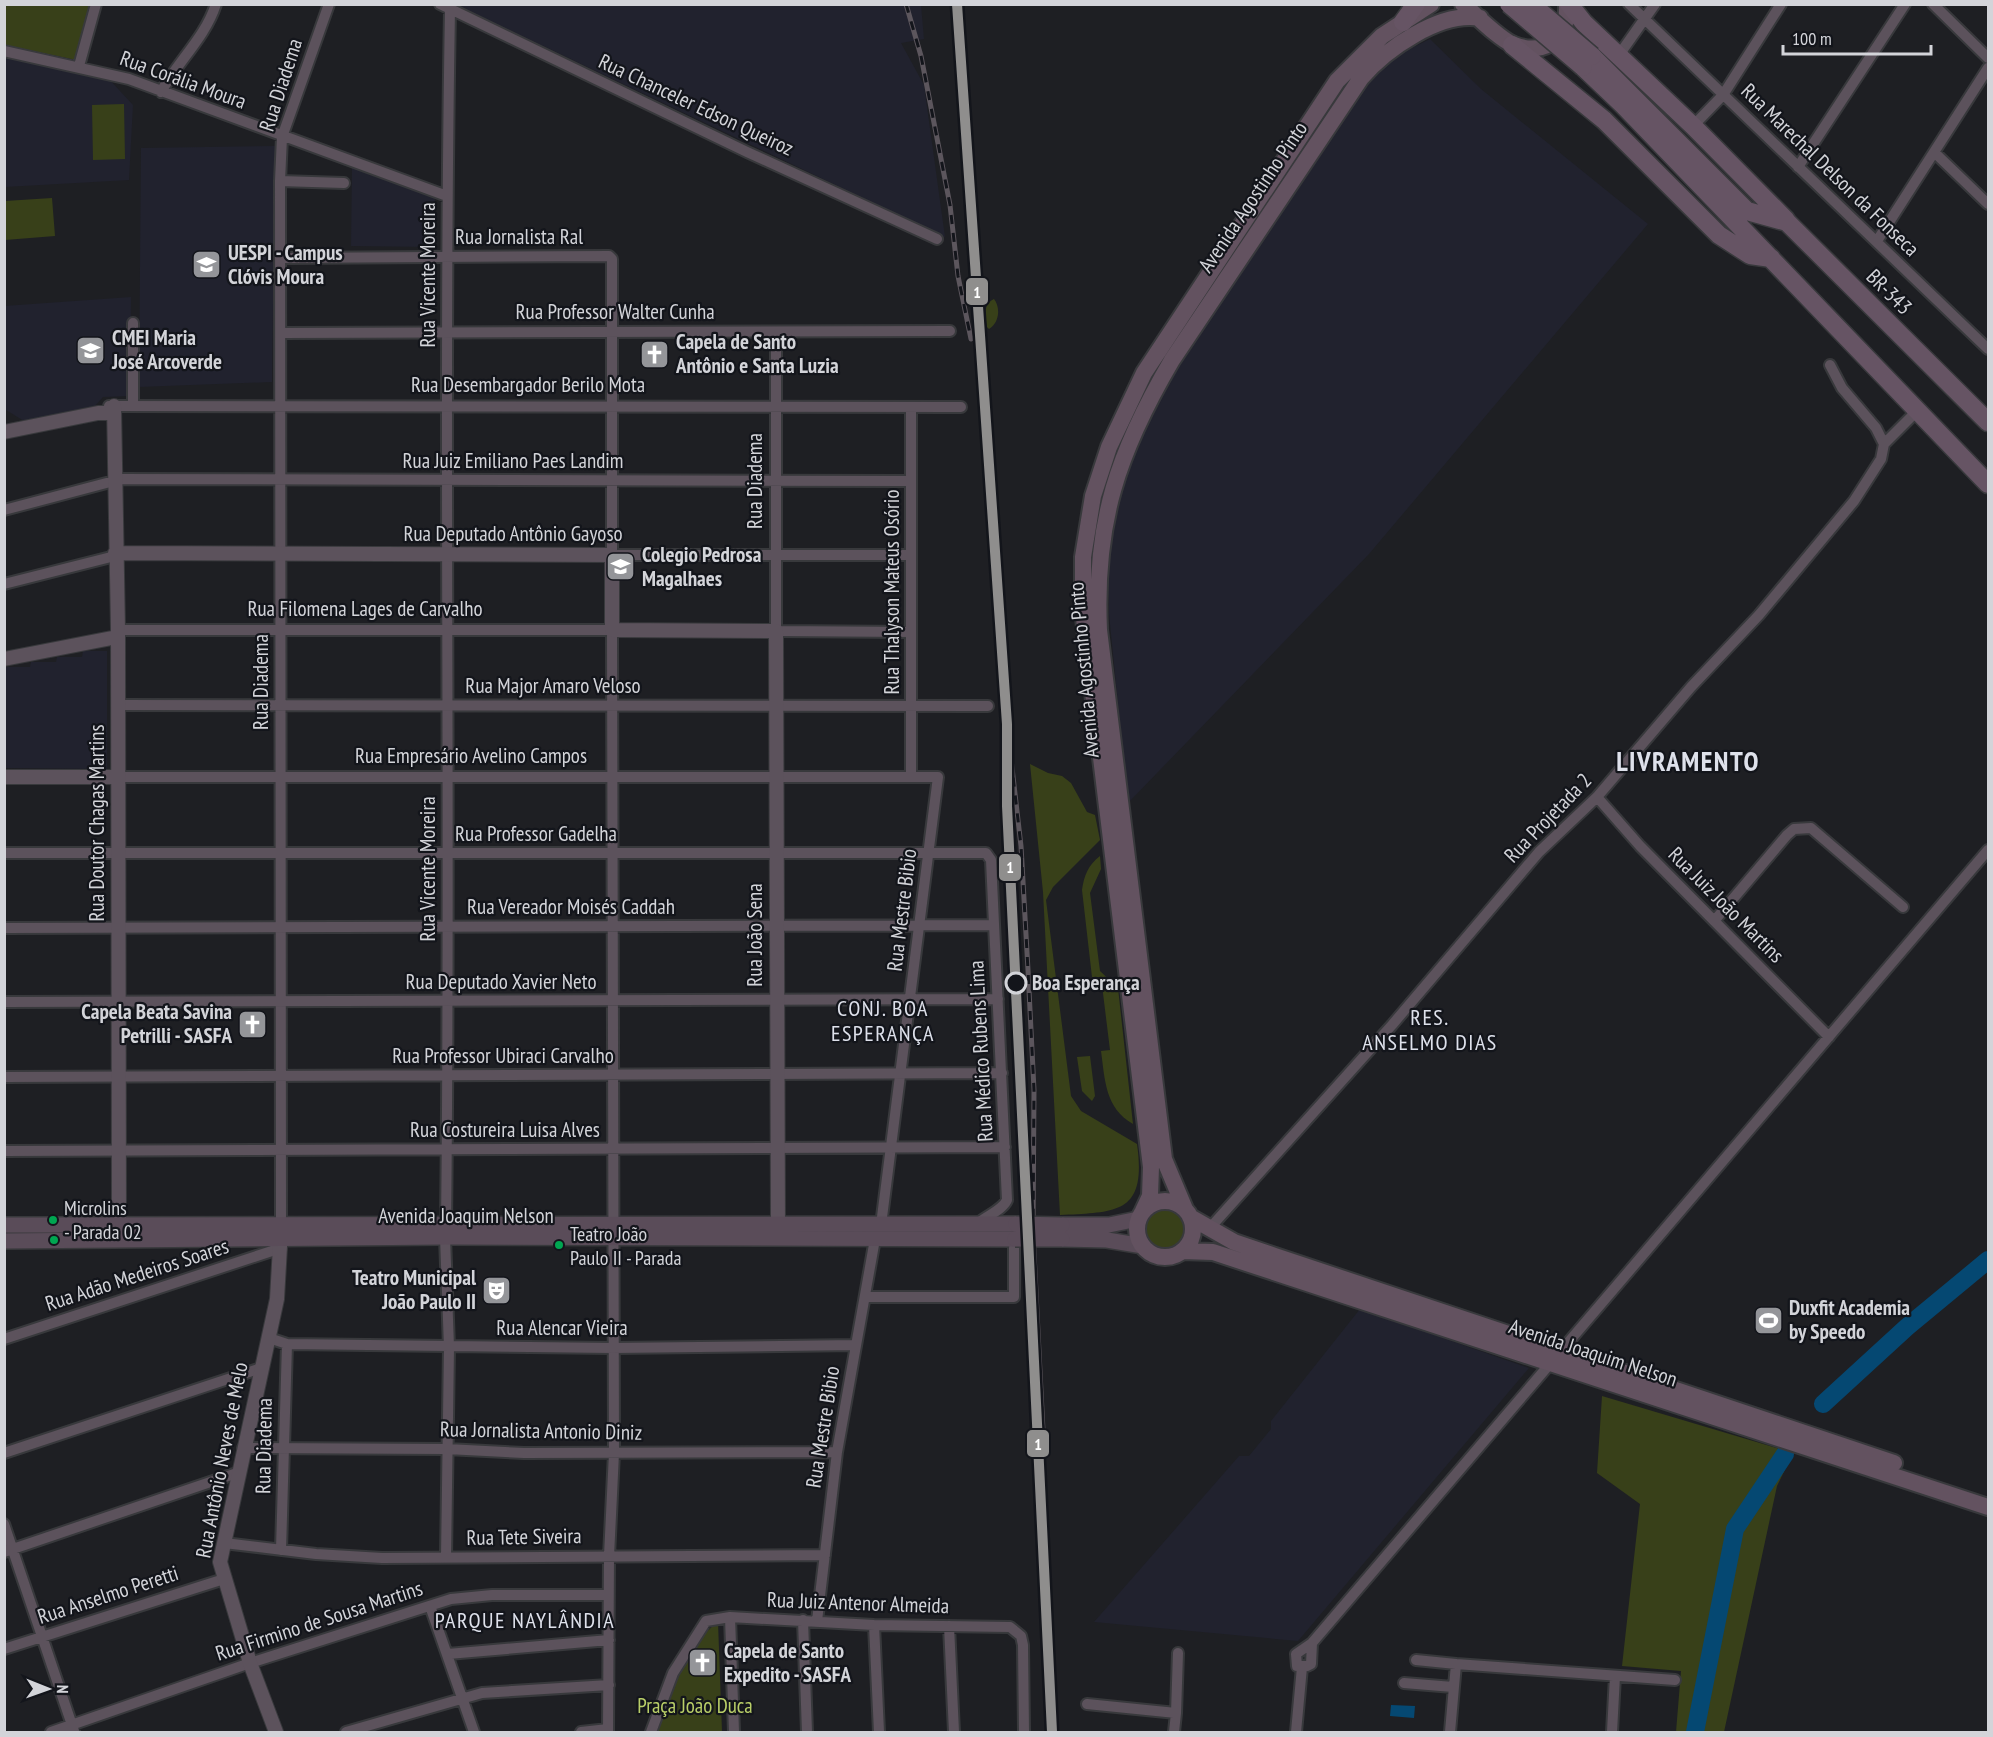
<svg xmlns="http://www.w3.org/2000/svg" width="1993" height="1737" font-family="'PT Sans Narrow',sans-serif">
<rect width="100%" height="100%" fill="#1e1f23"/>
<!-- built -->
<path fill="#21222e" d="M457 5H921L924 39 901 43 924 85 945 237Z
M1430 39 1481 89 1648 224 1369 554 1128 803 1109 614 1108 556 1119 493 1131 456 1177 359 1284 209 1349 109 1385 61Z
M5 58 107 77 133 105 129 180 5 187Z
M275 146 272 382 139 387 141 148Z
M352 166 435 196 434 247 351 246Z
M131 297 130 396 103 397 95 406 24 421 6 410 4 306Z
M83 651H107V769L5 768V667H30L31 662H56L57 657H82Z
M1360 1309 1529 1368 1298 1641 1094 1622 1239 1456H1249L1271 1429V1421Z"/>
<!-- green -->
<path fill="#384019" d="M5 5H91L76 60 5 45Z
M124 104 125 159 93 160 92 105Z
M52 198 55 236 5 240V201Z
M994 299C1001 308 999 323 989 329L987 327C985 316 983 304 994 299Z
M1030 764 1048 773 1062 776 1071 783 1087 812 1095 815 1100 840 1053 887 1046 900 1071 1096 1081 1111 1137 1144C1147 1214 1117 1212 1060 1215L1043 892Z
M1100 856 1101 869 1090 893 1100 971 1118 988 1133 1124C1105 1108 1105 1080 1101 1051L1110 1050 1101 977H1092L1082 890C1084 876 1088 865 1100 856Z
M1090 1056 1095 1096 1092 1101 1082 1091 1077 1057Z
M1140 1229a24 24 0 1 1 48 0a24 24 0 1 1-48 0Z
M1602 1396 1793 1453 1777 1486 1724 1732H1676L1681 1671 1622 1666 1640 1504 1597 1473Z
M718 1622 722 1732H656C668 1701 689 1641 718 1622Z"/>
<!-- water -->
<path fill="#054872" d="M1391 1705 1415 1706 1414 1718 1390 1716Z"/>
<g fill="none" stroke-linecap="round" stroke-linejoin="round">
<!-- river -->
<path stroke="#054872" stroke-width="18" d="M1823 1404 1907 1327 1988 1260
M1695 1732 1735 1529 1785 1454"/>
<defs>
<path id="minor" d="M440 4 747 152 937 239
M1629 4 1988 349
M1933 4 1988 58
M4 51 129 79 447 196
M1619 55 1655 4
M79 66 96 4
M161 92C178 61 205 38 216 4
M1693 126 1723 95 1781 4
M1935 153 1988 204
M1798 167 1905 4
M280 181 344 183
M1877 241 1988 68
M281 258 609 256 612 259V555H911
M776 332V631L911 632
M281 333 950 331
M109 406 961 407
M133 406V323
M911 407V777
M1884 444 1917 411
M114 479 911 481
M4 510 114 481
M4 584 115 556
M118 630H612L614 1453 609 1556 608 1732
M118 705 988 706
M118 777H938L881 1225
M1597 797 1640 846 1829 1037
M4 853H986L991 860 1007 1200C1002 1211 985 1216 976 1225
M1715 920 1787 835 1794 829 1811 828 1903 907
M4 928 994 925
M4 1002 998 999
M4 1077 1002 1073
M4 1151 1005 1147
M281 1224 280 181 282 137 329 4
M446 1224C451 819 443 414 450 9
M1209 1229 1392 1025 1539 852 1597 797 1691 687 1759 615 1854 501 1881 459 1884 444 1876 428 1842 388 1830 365
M445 1237 449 1347 446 1558
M865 1297H1014V1248
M269 1338 287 1344 613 1348 856 1345
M4 1339 281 1248
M243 1448 447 1449 524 1453 837 1452
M4 1453 261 1368
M4 1524 74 1731
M224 1543 316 1554 382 1558 825 1555
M281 1550 287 1344
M4 1552 237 1473
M430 1606 474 1732
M730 1617 734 1732
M803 1620 807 1732
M817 1621 837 1452 875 1239
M874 1625 879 1732
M949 1626 954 1732
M1312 1643 1311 1664 1307 1666H1297L1296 1654 1312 1643 1988 850
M4 1649 224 1579
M448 1654 609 1640
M1416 1660 1456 1664
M1404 1683 1453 1687
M1087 1704 1176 1713 1174 1732
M1176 1713 1178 1653
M51 1732 250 1663 451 1599 492 1595H608
M346 1732 482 1693 609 1685
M581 1732 608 1729
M651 1732 673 1673 706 1621 730 1617 874 1625 1010 1627 1021 1636 1023 1645 1024 1732
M1296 1732 1302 1667
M1450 1732 1456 1664 1675 1680
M1612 1732 1615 1676"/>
<path id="tertiary" d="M114 406 118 630 119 1234
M4 432 98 413H114
M115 553 612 555V630L776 631 778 1233
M4 659 117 637
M4 777H118
M276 1732 250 1663 220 1562 277 1299 281 1229"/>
<path id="secondary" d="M4 1225 1016 1224
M1062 1225H1109L1138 1219
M1062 1239 1107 1240 1143 1246
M4 1241 445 1237 1015 1239"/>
<path id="primary" d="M1463 4C1476 15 1499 39 1514 45 1546 57 1569 36 1567 4
M1137 1229a28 28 0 1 1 56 0a28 28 0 1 1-56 0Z
M1185 1209 1164 1159 1099 630C1094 522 1118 452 1172 360L1361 78C1386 49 1440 11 1480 18
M1143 1211 1150 1196 1151 1167 1083 610V557L1093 496 1109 447 1144 373 1337 81 1382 36 1431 4
M1190 1217 1234 1242 1275 1256 1894 1463
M1182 1251 1213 1252 1988 1507"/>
<path id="trunk" d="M1569 4 1584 23 1693 126 1786 220
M1403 22 1416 4
M1512 45 1604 120 1719 235 1750 255 1771 258
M1592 56 1747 211 1787 222 1988 422
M1583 67 1624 106 1988 484"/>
</defs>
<!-- minor casing -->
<use href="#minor" stroke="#38393c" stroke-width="14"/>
<!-- tertiary casing -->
<use href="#tertiary" stroke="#38393c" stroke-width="16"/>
<!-- secondary casing -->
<use href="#secondary" stroke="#38393c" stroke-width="18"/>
<!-- primary casing -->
<use href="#primary" stroke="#38393c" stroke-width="20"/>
<!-- trunk casing -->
<use href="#trunk" stroke="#38393c" stroke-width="21"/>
<!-- minor -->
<use href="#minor" stroke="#5c525c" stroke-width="10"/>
<!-- tertiary -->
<use href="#tertiary" stroke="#5c525c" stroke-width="14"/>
<!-- secondary -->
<use href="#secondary" stroke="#5a4c59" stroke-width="15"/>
<!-- primary -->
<use href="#primary" stroke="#635260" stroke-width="16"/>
<!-- trunk -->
<use href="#trunk" stroke="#665464" stroke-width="18"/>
<defs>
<path id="rail" d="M906 4 921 56 950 205 958 276 971 339
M1007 724 1021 846 1028 970 1034 1090 1033 1233 1043 1431"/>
</defs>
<!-- rail casing -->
<use href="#rail" stroke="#5c565d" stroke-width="5"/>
<!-- rail -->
<use href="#rail" stroke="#13151b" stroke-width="3" stroke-dasharray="9" stroke-linecap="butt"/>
<defs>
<path id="secondary-bridge" d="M1016 1224 1062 1225
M1015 1239H1062"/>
<path id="trunk-bridge" d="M1509 4 1583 67
M1531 4 1592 56"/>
</defs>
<!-- secondary-bridge casing -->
<use href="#secondary-bridge" stroke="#38393c" stroke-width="18" stroke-linecap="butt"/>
<!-- trunk-bridge casing -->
<use href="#trunk-bridge" stroke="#38393c" stroke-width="21" stroke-linecap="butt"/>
<!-- secondary-bridge -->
<use href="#secondary-bridge" stroke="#5a4c59" stroke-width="15"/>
<!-- trunk-bridge -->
<use href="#trunk-bridge" stroke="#665464" stroke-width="18"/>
<defs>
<path id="rail-1" d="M957 4 1007 724V806L1052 1732"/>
</defs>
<!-- rail-1 casing -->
<use href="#rail-1" stroke="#13151b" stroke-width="15"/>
<!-- rail-1 -->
<use href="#rail-1" stroke="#8f8e8d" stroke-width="10"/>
</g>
<!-- icons -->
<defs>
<symbol id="university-square" viewBox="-11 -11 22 22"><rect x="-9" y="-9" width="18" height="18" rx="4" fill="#949599" stroke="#13151b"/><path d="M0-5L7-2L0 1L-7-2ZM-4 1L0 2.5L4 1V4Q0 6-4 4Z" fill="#fff"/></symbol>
<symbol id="school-square" viewBox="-11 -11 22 22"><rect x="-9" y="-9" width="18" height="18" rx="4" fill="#949599" stroke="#13151b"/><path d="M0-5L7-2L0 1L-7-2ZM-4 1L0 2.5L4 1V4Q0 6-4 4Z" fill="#fff"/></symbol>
<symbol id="church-square" viewBox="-11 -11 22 22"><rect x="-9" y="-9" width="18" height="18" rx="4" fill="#949599" stroke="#13151b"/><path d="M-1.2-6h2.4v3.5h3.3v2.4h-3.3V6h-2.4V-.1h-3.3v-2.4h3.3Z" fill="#fff"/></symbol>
<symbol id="theatre-square" viewBox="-11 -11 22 22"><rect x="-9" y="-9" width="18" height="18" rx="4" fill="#949599" stroke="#13151b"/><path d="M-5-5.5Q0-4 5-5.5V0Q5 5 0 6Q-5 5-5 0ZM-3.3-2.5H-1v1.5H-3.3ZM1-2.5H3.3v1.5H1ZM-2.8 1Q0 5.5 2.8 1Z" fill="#fff"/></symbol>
<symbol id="stadium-square" viewBox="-11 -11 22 22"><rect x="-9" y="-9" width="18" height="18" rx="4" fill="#949599" stroke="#13151b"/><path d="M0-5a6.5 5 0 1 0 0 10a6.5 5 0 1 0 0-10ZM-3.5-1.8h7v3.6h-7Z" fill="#fff"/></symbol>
</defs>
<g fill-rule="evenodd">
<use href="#university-square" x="190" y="248" width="33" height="33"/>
<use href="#school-square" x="74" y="334" width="33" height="33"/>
<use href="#church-square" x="638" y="338" width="33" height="33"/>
<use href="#school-square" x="604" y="550" width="33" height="33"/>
<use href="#church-square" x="236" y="1008" width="33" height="33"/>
<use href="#theatre-square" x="480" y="1274" width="33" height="33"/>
<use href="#stadium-square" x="1752" y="1304" width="33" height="33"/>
<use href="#church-square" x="686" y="1646" width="33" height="33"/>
</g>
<!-- markers -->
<circle fill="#13151b" stroke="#d3d4d9" stroke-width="3" cx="1016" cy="983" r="10"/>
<g fill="#00a651" stroke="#13151b" stroke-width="2">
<circle cx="53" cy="1220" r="5"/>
<circle cx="54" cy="1240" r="5"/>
<circle cx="559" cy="1245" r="5"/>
</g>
<g text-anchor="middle" stroke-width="4.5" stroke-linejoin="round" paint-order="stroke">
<!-- bus labels -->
<g font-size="20" fill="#d3d4d9" stroke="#13151b" text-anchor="start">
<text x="64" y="1215">Microlins<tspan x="64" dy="24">- Parada 02</tspan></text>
<text x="570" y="1241">Teatro João<tspan x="570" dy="24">Paulo II - Parada</tspan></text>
</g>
<!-- street labels -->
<g font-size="21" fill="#d3d4d9" stroke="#13151b">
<text transform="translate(183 80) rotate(20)" y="7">Rua Corália Moura</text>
<text transform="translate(281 85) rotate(-72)" y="7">Rua Diadema</text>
<text transform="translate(696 105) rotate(25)" y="7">Rua Chanceler Edson Queiroz</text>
<text transform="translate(1830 170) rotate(44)" y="7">Rua Marechal Delson da Fonseca</text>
<text transform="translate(1253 197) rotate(-56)" y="7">Avenida Agostinho Pinto</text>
<text x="519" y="244">Rua Jornalista Ral</text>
<text transform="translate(428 275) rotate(-90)" y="7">Rua Vicente Moreira</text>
<text transform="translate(1889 292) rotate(45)" y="7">BR-343</text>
<text x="615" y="319">Rua Professor Walter Cunha</text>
<text x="528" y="392">Rua Desembargador Berilo Mota</text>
<text x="513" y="468">Rua Juiz Emiliano Paes Landim</text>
<text transform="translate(755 481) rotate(-90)" y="7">Rua Diadema</text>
<text x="513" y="541">Rua Deputado Antônio Gayoso</text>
<text transform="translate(892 592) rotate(-90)" y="7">Rua Thalyson Mateus Osório</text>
<text x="365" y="616">Rua Filomena Lages de Carvalho</text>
<text transform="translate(1084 670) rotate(-95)" y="7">Avenida Agostinho Pinto</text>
<text transform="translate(261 682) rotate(-90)" y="7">Rua Diadema</text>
<text x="553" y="693">Rua Major Amaro Veloso</text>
<text x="471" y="763">Rua Empresário Avelino Campos</text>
<text transform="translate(1548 818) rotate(-46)" y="7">Rua Projetada 2</text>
<text transform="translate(97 823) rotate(-90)" y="7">Rua Doutor Chagas Martins</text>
<text x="536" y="841">Rua Professor Gadelha</text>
<text transform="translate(428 869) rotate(-90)" y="7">Rua Vicente Moreira</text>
<text transform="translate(1726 905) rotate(45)" y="7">Rua Juiz João Martins</text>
<text x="571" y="914">Rua Vereador Moisés Caddah</text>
<text transform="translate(902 910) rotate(-83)" y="7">Rua Mestre Bibio</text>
<text transform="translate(755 935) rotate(-90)" y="7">Rua João Sena</text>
<text x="501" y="989">Rua Deputado Xavier Neto</text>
<text transform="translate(981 1051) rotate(-93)" y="7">Rua Médico Rubens Lima</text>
<text x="503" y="1063">Rua Professor Ubiraci Carvalho</text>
<text x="505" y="1137">Rua Costureira Luisa Alves</text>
<text x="466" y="1223">Avenida Joaquim Nelson</text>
<text transform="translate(137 1275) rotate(-18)" y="7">Rua Adão Medeiros Soares</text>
<text x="562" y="1335">Rua Alencar Vieira</text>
<text transform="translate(1593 1353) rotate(18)" y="7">Avenida Joaquim Nelson</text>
<text transform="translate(823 1427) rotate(-81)" y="7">Rua Mestre Bibio</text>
<text transform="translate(541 1431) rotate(1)" y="7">Rua Jornalista Antonio Diniz</text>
<text transform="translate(264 1446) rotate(-89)" y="7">Rua Diadema</text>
<text transform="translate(222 1460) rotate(-79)" y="7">Rua Antônio Neves de Melo</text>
<text transform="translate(524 1537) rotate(-1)" y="7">Rua Tete Siveira</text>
<text transform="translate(108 1595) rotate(-18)" y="7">Rua Anselmo Peretti</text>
<text transform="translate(858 1603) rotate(2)" y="7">Rua Juiz Antenor Almeida</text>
<text transform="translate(319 1621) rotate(-18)" y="7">Rua Firmino de Sousa Martins</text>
</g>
<!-- poi labels -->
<g font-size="21" font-weight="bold" fill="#d3d4d9" stroke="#13151b" text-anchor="start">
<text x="228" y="260">UESPI - Campus<tspan x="228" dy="24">Clóvis Moura</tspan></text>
<text x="112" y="345">CMEI Maria<tspan x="112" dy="24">José Arcoverde</tspan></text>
<text x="676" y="349">Capela de Santo<tspan x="676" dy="24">Antônio e Santa Luzia</tspan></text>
<text x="642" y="562">Colegio Pedrosa<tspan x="642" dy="24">Magalhaes</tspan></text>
<text x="232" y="1019" text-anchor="end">Capela Beata Savina<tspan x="232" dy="24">Petrilli - SASFA</tspan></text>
<text x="476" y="1285" text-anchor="end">Teatro Municipal<tspan x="476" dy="24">João Paulo II</tspan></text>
<text x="1789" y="1315">Duxfit Academia<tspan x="1789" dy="24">by Speedo</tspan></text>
<text x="724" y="1658">Capela de Santo<tspan x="724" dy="24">Expedito - SASFA</tspan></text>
</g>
<!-- stop labels -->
<g font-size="21" font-weight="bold" fill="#d3d4d9" stroke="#13151b" text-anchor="start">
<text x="1032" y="990">Boa Esperança</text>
</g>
<!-- park labels -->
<g font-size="21" fill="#b9ce68" stroke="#13151b">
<text x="695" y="1713">Praça João Duca</text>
</g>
<!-- neighbourhood labels -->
<g font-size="22" letter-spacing="1.5" fill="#dee1eb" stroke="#13151b">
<text x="883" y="1016">CONJ. BOA<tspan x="883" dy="25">ESPERANÇA</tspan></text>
<text x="1430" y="1025">RES.<tspan x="1430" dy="25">ANSELMO DIAS</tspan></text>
<text x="525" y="1628">PARQUE NAYLÂNDIA</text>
</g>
<!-- district labels -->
<g font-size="27" font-weight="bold" letter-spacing="1.5" fill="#dee1eb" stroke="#13151b">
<text x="1688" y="771">LIVRAMENTO</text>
</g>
</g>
<g stroke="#13151b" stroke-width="2">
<rect x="965" y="277" width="24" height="29" rx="6" fill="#8f8e8d"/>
<rect x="998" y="853" width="24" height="29" rx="6" fill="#8f8e8d"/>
<rect x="1026" y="1429" width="24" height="29" rx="6" fill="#8f8e8d"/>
</g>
<g font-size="16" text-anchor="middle" font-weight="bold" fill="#fff">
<text x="977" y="298">1</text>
<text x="1010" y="873">1</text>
<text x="1038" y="1450">1</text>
</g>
<!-- border -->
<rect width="1993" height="1737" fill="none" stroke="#d3d4d9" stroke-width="12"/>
<!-- north arrow -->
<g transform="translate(48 1689) rotate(91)" stroke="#13151b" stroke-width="4.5" paint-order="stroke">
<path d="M0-4.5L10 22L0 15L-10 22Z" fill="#d3d4d9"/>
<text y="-9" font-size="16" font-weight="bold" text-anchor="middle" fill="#d3d4d9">N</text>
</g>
<!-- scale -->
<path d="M1783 45v9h148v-9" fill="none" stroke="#d3d4d9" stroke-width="3"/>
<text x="1792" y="45" font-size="18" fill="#d3d4d9" stroke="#13151b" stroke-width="4.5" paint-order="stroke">100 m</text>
</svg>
